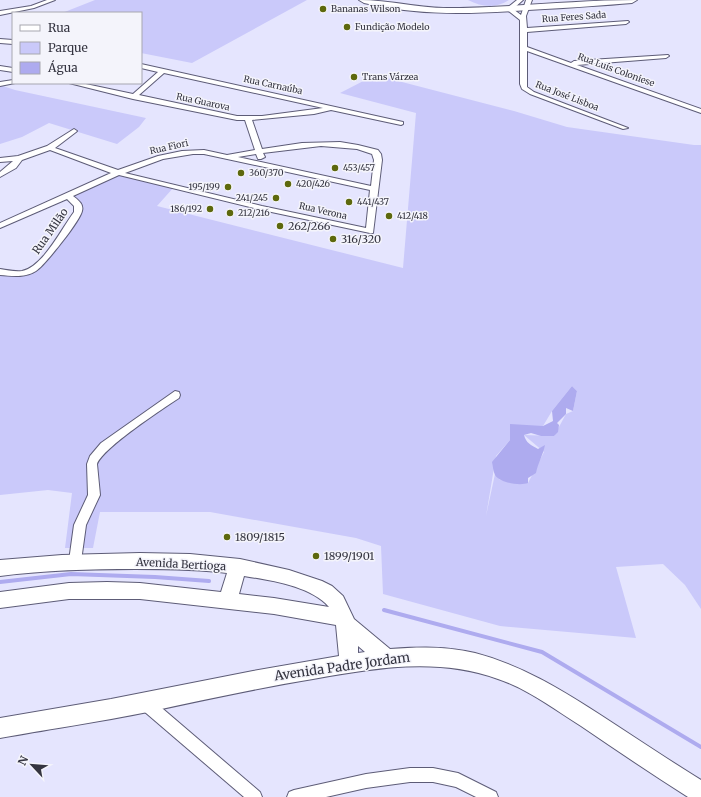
<svg xmlns="http://www.w3.org/2000/svg" width="701" height="797" font-family="Merriweather,serif">
<rect width="100%" height="100%" fill="#e5e5fe"/>
<!-- green -->
<path fill="#cac9fa" fill-rule="evenodd" d="M95 0H307L192 63 141 53V13H62Z
M468 0H509C495 9 482 7 468 0Z
M375 75 514 111 567 127 694 145H701V609L685 585 663 564 616 567 636 638 500 626 383 594 381 546 356 538 210 512H100L93 548H65L72 493 48 490 0 495V272L26 273 42 262 78 212 68 196 118 173 174 187 157 206 403 268 416 113 340 93ZM572 386 577 391 573 411 566 414 554 436 524 435 544 452 528 483 500 480 495 474 486 516 496 456 510 440 543 426 552 411Z
M0 85 15 90 146 118 139 127 117 144 49 123 22 137 0 144Z"/>
<!-- water -->
<path fill="#aeabef" d="M572 386 577 391 573 411 566 408V414L557 423 559 425 558 432 554 436H541L531 433 524 435C526 443 531 445 538 449L545 445C543 455 538 463 536 473L528 478V483C520 486 500 483 495 475 493 471 493 466 492 462L510 440V424L543 426 553 421 552 411Z"/>
<g fill="none" stroke-linecap="round" stroke-linejoin="round">
<!-- stream -->
<path stroke="#aeabef" stroke-width="4" d="M0 582 71 574 155 577 209 581
M384 610 542 652 701 747"/>
<defs>
<path id="street" d="M47 0H55L34 8 0 15V11L31 6Z
M517 0H523L513 9 521 15 526 0H532L526 16 527 28 628 21 629 22 626 24 527 32V47L571 63 574 61 668 55 669 56 666 58 577 65 701 109V113L527 51V87L534 92 628 128 623 129 530 94 522 89 520 84V20L506 9Z
M0 39 13 40V44L0 43Z
M141 64 403 122V124L401 125 331 110 314 114 252 120 262 149 302 143 340 142 358 145 378 150 381 154 382 160 373 233H370L262 210 119 175 73 196C78 200 84 204 82 211 80 221 45 265 36 271 25 278 12 276 0 275V269C7 270 15 272 22 271 43 267 62 228 74 212V206L67 199 0 228V223L111 173 50 150 22 160 16 168 0 177V172L13 161 0 162V158L18 156 47 146 74 129 77 131 76 132 55 148 118 170 158 156 182 151 204 150 227 155 255 150 245 120H237L133 99 69 83H81L133 94 158 72 141 68ZM164 73 323 108 262 116H237L139 95ZM321 146 357 149 372 154 374 160 371 186 238 157 256 154 258 159H261L265 157 263 153ZM193 154H204L370 190 366 228 262 206 125 173 163 159Z
M0 66 13 68V72L0 70Z
M13 80V83H15L0 86V82Z
M175 391 179 392 180 395 179 398C161 410 104 447 97 464L100 495 86 525 81 561 79 565 75 566 71 565 69 561 74 525 88 495 87 464 90 456 101 443Z
M144 695 149 697 260 792 262 797H244L139 707 137 702 139 697Z
M410 768H433L458 773 496 792 498 797H476L456 787 433 782H410L366 788 326 797H287L289 792 294 790 366 774Z"/>
<path id="secondary" d="M140 553 190 554 240 559 289 570 322 581 332 586 343 596 354 619 390 649C419 647 447 646 475 653 521 665 560 689 599 714 633 736 667 759 701 780V797H688C652 774 616 750 581 726 554 709 528 689 498 679 437 657 375 668 313 679 258 688 203 700 148 712 99 722 49 729 0 738V718L111 699 253 671 339 656 336 625 274 614 140 599H69L0 608V592L69 583 107 582 140 583 221 592 227 573C196 569 165 569 135 569 90 569 45 570 0 576V560L62 555ZM244 576C270 580 311 586 329 607L274 598 239 594ZM358 646 365 652 358 653Z"/>
<path id="primary" d="M359 0C389 0 418 8 447 8 511 8 573 0 637 0L632 3C597 6 563 8 528 10 472 14 419 16 364 3Z"/>
</defs>
<!-- street casing -->
<use href="#street" stroke="#5d5c77" stroke-width="2"/>
<!-- secondary casing -->
<use href="#secondary" stroke="#5d5c77" stroke-width="2"/>
<!-- primary casing -->
<use href="#primary" stroke="#5d5c77" stroke-width="2"/>
<!-- street -->
<use href="#street" fill="#fff" fill-rule="evenodd"/>
<!-- secondary -->
<use href="#secondary" fill="#fff" fill-rule="evenodd"/>
<!-- primary -->
<use href="#primary" fill="#fff" fill-rule="evenodd"/>
</g>
<!-- markers -->
<g fill="#5d680d" stroke="#f4f4fb" stroke-width="1.5">
<circle cx="323" cy="9" r="4"/>
<circle cx="347" cy="27" r="4"/>
<circle cx="354" cy="77" r="4"/>
<circle cx="335" cy="168" r="4"/>
<circle cx="241" cy="173" r="4"/>
<circle cx="288" cy="184" r="4"/>
<circle cx="228" cy="187" r="4"/>
<circle cx="276" cy="198" r="4"/>
<circle cx="349" cy="202" r="4"/>
<circle cx="210" cy="209" r="4"/>
<circle cx="230" cy="213" r="4"/>
<circle cx="389" cy="216" r="4"/>
<circle cx="280" cy="226" r="4"/>
<circle cx="333" cy="239" r="4"/>
<circle cx="227" cy="537" r="4"/>
<circle cx="316" cy="556" r="4"/>
</g>
<g text-anchor="middle" stroke-width="3" stroke-linejoin="round" paint-order="stroke">
<!-- far-poi labels -->
<g font-size="9" fill="#343440" stroke="#f4f4fb" text-anchor="start">
<text x="331" y="12">Bananas Wilson</text>
<text x="355" y="30">Fundição Modelo</text>
<text x="362" y="80">Trans Várzea</text>
<text x="343" y="171">453/457</text>
<text x="249" y="176">360/370</text>
<text x="296" y="187">420/426</text>
<text x="220" y="190" text-anchor="end">195/199</text>
<text x="268" y="201" text-anchor="end">241/245</text>
<text x="357" y="205">441/437</text>
<text x="202" y="212" text-anchor="end">186/192</text>
<text x="238" y="216">212/216</text>
<text x="397" y="219">412/418</text>
</g>
<!-- far-street labels -->
<g font-size="9" fill="#343440" stroke="#f4f4fb">
<text transform="translate(574 17) rotate(-4)" y="3">Rua Feres Sada</text>
<text transform="translate(616 70) rotate(20)" y="3">Rua Luís Coloniese</text>
<text transform="translate(273 85) rotate(12)" y="3">Rua Carnaúba</text>
<text transform="translate(567 96) rotate(21)" y="3">Rua José Lisboa</text>
<text transform="translate(203 102) rotate(12)" y="3">Rua Guarova</text>
<text transform="translate(169 147) rotate(-13)" y="3">Rua Fiori</text>
<text transform="translate(323 211) rotate(13)" y="3">Rua Verona</text>
</g>
<!-- poi labels -->
<g font-size="11" fill="#343440" stroke="#f4f4fb" text-anchor="start">
<text x="288" y="230">262/266</text>
<text x="341" y="243">316/320</text>
<text x="235" y="541">1809/1815</text>
<text x="324" y="560">1899/1901</text>
</g>
<!-- street labels -->
<g font-size="11" fill="#343440" stroke="#f4f4fb">
<text transform="translate(50 231) rotate(-55)" y="4">Rua Milão</text>
<text transform="translate(181 564) rotate(3)" y="4">Avenida Bertioga</text>
</g>
<!-- near-street labels -->
<g font-size="13" fill="#343440" stroke="#f4f4fb">
<text transform="translate(342 666) rotate(-8)" y="5">Avenida Padre Jordam</text>
</g>
</g>
<!-- legend -->
<rect x="12" y="12" width="130" height="72" fill="#f4f4fb" stroke="#a7a7b0"/>
<rect x="20" y="25" width="20" height="6" fill="#ffffff" stroke="#a7a7b0"/>
<text x="48" y="32" font-size="12" fill="#343440">Rua</text>
<rect x="20" y="42" width="20" height="12" fill="#cac9fa" stroke="#a7a7b0"/>
<text x="48" y="52" font-size="12" fill="#343440">Parque</text>
<rect x="20" y="62" width="20" height="12" fill="#aeabef" stroke="#a7a7b0"/>
<text x="48" y="72" font-size="12" fill="#343440">Água</text>
<!-- north arrow -->
<g transform="translate(32 765) rotate(296)" stroke="#f4f4fb" stroke-width="3" paint-order="stroke">
<path d="M0-3L7 15L0 10L-7 15Z" fill="#343440"/>
<text y="-6" font-size="11" font-weight="bold" text-anchor="middle" fill="#343440">N</text>
</g>
</svg>
